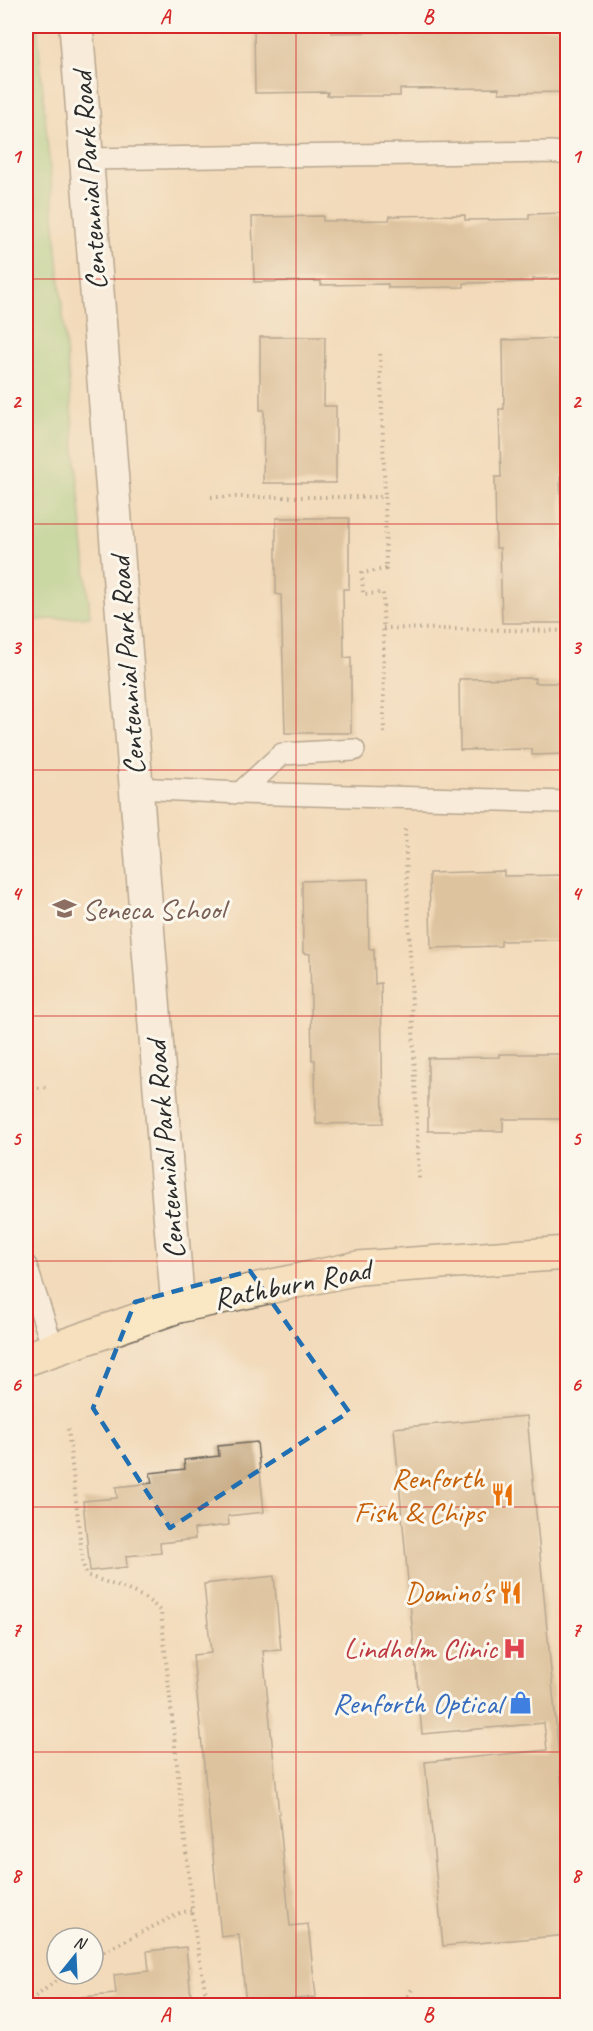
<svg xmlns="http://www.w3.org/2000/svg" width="593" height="2031" font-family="Caveat,sans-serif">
<rect width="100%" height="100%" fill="#fbf7ec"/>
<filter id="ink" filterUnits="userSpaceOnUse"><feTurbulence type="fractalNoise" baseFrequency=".0167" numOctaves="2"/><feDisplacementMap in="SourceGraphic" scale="12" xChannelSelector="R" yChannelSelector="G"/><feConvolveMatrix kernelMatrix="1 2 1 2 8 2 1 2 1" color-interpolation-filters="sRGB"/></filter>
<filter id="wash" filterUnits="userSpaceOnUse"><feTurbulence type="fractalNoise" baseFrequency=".008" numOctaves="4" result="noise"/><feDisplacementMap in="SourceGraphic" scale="24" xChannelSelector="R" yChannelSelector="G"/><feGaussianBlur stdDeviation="1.35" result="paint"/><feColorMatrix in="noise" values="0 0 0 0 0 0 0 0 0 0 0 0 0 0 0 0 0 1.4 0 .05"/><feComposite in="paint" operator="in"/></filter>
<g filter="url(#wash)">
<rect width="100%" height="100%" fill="#f2daba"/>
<!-- green -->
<path fill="#99d488" stroke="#62805a" stroke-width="1.5" d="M26 26H37L90 616 26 621Z"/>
<g id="blocks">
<!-- building -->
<path fill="#c4a67d" d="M254 26H331V33L396 32V26H501V29L568 28V92L499 93V88L400 89V96H327L328 92 255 93Z
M567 213 568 278 533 279V282L464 283V287L388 288V284L321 285V281L254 282 252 217 323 216V221L389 220 390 216 465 215V220L529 219V214Z
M260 337H325L324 406H336V483H263L264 410H260Z
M568 338V410H564L565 477 560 476 562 546H568V623H502L500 548H496L495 477H501L499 409H504L503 340Z
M276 518H349V589H343L344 658 351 657V733H285L281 595 276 594Z
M535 678 534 683H568V754L532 755V749L460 750 459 679Z
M504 871V876L568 875V940L501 941V946L431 948 429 873Z
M368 879 369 949H374L375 984 381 983 383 1123 316 1124 315 1060H312L310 954 303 953 302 881Z
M499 1054H568V1119H503V1131H428V1058L499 1057Z
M527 1416 568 1852V1935L443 1946 425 1762 547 1750 544 1723 422 1734 394 1428Z
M257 1442 264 1512 228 1516 229 1525 194 1529 195 1539 160 1543 161 1553 126 1556 127 1567 90 1571 83 1501 117 1498 116 1487 152 1483 150 1473 185 1469 184 1460 219 1456 218 1446Z
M274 1576 281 1650 263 1651 290 1926 308 1924 316 1997 246 2004 239 1935 221 1937 193 1655 211 1653 204 1584Z
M186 1947 192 2006H82V1997L116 1994 114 1975 149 1971 147 1951Z"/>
</g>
</g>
<g filter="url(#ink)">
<use href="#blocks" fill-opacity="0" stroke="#71685d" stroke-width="1.5"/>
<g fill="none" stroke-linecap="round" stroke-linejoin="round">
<defs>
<path id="lane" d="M86 159 551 152 568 154
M136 788 240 793 568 802
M240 793 282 754 354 750
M26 1266 53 1348"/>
<path id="street" d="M76 26 169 1202 178 1306"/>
<path id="secondary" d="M26 1359 178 1306 358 1268 568 1253"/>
</defs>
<!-- lane casing -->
<use href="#lane" stroke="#71685d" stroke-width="24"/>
<!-- street casing -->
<use href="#street" stroke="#71685d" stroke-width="36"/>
<!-- secondary casing -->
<use href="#secondary" stroke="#71685d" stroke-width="36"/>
<!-- path -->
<path stroke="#71685d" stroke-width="4" stroke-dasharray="1.5 4.5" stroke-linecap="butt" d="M380 354 385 497
M211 497H385L386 569 362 573 363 594 383 593 384 737
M383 628 568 631
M405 829 419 1179
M26 1089 46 1087
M68 1429 83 1564 86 1575C111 1585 144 1591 161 1612L194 1927 208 2006
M93 1957 180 1913 192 1910
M26 2004 65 1974
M401 2006 412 1989"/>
<!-- lane -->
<use href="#lane" stroke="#fff" stroke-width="21"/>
<!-- street -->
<use href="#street" stroke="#fff" stroke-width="33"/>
<!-- secondary -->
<use href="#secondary" stroke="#fae7c3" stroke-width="33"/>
</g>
</g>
<!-- marked area -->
<path d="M0 0H593V2031H0ZM250 1271 349 1412 170 1528 93 1408 135 1302Z" fill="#f2daba" fill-opacity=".55" fill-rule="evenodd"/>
<path fill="none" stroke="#1f6fb2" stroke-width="4.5" stroke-dasharray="12 8" stroke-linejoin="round" d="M250 1271 349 1412 170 1528 93 1408 135 1302Z"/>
<!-- grid -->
<path fill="none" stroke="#d62828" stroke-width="1.5" stroke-opacity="0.55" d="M296 26V2006M26 279H568M26 524H568M26 770H568M26 1016H568M26 1261H568M26 1507H568M26 1752H568"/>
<!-- icons -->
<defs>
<symbol id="school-bare" viewBox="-9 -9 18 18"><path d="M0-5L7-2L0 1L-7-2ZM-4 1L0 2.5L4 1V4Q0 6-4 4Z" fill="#8d6e63" stroke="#fbf7ec" stroke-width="2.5" paint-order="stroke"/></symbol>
<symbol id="restaurant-bare" viewBox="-9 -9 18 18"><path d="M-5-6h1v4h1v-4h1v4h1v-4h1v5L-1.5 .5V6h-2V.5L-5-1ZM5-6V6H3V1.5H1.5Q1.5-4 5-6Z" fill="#e8710a" stroke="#fbf7ec" stroke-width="2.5" paint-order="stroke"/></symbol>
<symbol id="hospital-bare" viewBox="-9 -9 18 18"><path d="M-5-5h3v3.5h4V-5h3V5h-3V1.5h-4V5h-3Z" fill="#e0444e" stroke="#fbf7ec" stroke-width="2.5" paint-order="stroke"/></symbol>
<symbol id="shop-bare" viewBox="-9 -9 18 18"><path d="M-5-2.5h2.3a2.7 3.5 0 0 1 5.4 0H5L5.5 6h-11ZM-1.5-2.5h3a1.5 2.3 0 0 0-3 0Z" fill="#3f7fe0" stroke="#fbf7ec" stroke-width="2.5" paint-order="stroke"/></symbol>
</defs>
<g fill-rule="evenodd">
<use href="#school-bare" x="48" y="892" width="33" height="33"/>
<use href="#restaurant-bare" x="486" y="1478" width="33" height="33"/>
<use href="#restaurant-bare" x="494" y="1576" width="33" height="33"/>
<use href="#hospital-bare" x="498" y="1632" width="33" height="33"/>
<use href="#shop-bare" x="504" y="1686" width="33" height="33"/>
</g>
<g text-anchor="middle" stroke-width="6" stroke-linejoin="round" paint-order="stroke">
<!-- street labels -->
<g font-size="30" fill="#2b2b2b" stroke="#fbf7ec">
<text transform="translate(89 181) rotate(-94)" y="10">Centennial Park Road</text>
<text transform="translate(127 666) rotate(-94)" y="10">Centennial Park Road</text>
<text transform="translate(165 1150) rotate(-95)" y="10">Centennial Park Road</text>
<text transform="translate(292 1284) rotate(-11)" y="10">Rathburn Road</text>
</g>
<!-- education labels -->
<g font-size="30" fill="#785e54" stroke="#fbf7ec" text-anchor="start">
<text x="82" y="919">Seneca School</text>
</g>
<!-- food labels -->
<g font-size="30" fill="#c56008" stroke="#fbf7ec" text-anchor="end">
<text x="484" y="1488">Renforth<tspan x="484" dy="34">Fish &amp; Chips</tspan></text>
<text x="493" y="1602">Domino's</text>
</g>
<!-- health labels -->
<g font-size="30" fill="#be3a42" stroke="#fbf7ec" text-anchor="end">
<text x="497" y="1658">Lindholm Clinic</text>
</g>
<!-- shop labels -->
<g font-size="30" fill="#366cbe" stroke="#fbf7ec" text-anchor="end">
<text x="502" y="1713">Renforth Optical</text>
</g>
</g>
<!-- margin -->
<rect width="593" height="2031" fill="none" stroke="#fbf7ec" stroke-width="66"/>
<!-- north arrow -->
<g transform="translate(75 1956) rotate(18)"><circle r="28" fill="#fbf7ec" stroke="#a8a59f" stroke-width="1.5"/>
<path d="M0-4.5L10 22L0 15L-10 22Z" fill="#1f6fb2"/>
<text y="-9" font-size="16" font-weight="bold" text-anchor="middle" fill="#2b2b2b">N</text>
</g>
<rect x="33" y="33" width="527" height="1965" fill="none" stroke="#d62828" stroke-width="2"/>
<g font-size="20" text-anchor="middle" font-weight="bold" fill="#d62828">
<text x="165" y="23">A</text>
<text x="428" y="23">B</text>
<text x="16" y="163">1</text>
<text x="576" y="163">1</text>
<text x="16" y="408">2</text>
<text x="576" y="408">2</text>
<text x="16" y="654">3</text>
<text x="576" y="654">3</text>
<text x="16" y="900">4</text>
<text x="576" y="900">4</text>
<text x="16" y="1145">5</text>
<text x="576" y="1145">5</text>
<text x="16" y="1391">6</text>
<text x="576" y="1391">6</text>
<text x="16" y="1636">7</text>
<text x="576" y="1636">7</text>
<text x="16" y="1882">8</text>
<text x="576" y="1882">8</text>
<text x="165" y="2021">A</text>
<text x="428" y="2021">B</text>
</g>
</svg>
